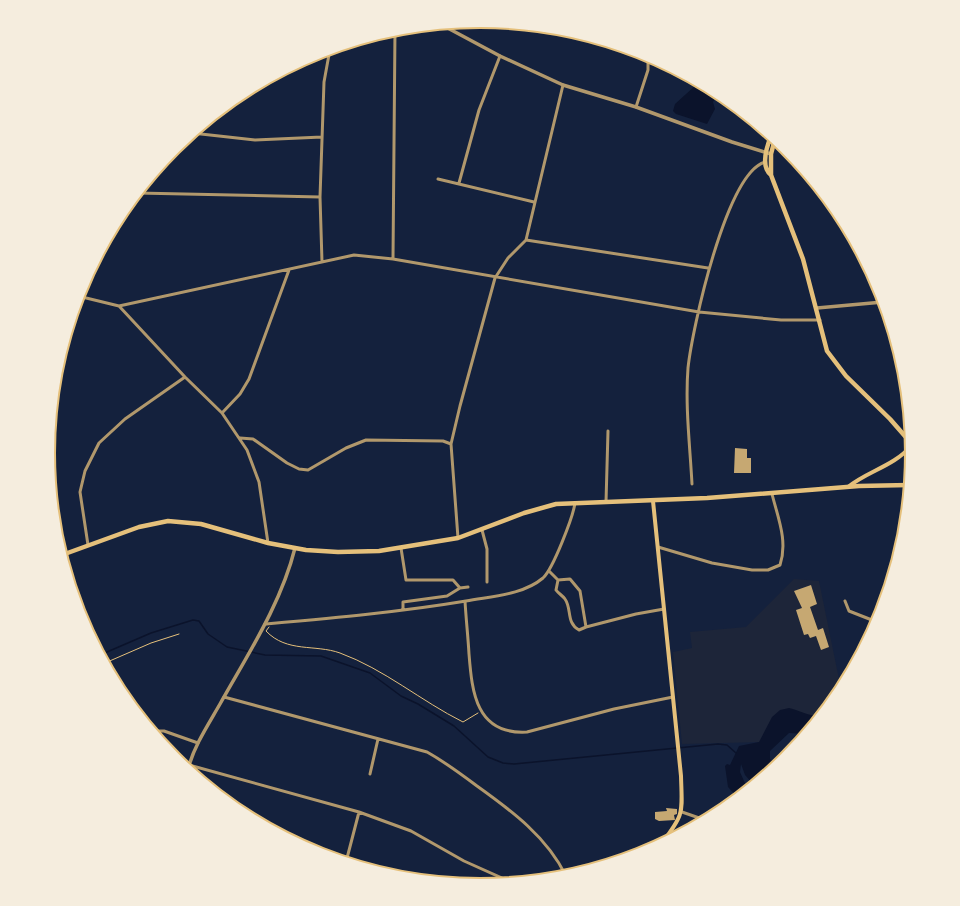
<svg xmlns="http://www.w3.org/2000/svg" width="960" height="906" font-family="'Zilla Slab',serif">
<rect width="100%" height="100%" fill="#14213d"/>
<!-- green -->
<path fill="#1d2539" d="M794 579 819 581 841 689 839 693 814 724 804 723 763 742 682 744 673 652 692 648 690 632 746 627Z"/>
<!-- water -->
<path fill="#0b132b" d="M696 85C706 86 711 88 717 96L713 102 715 109 707 124 676 114 673 111 675 104Z
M789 708C799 710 813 719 822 714L806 734 789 733 770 751V759L777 765 754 785 745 775 741 764 740 772 748 790 738 798 728 787 725 766 727 764 730 765 739 746 759 742 772 717 780 710Z"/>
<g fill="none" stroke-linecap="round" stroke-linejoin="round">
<!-- stream -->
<path stroke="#0b132b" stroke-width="1.5" d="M100 655 151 633 193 620 199 621 208 634 227 647 265 655 321 656 370 673 401 696 418 704 454 726 488 757 503 763 514 764 718 744 727 745 736 753"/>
</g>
<!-- building -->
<path fill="#c6a872" d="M735 448 747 449V458H751V473H734Z
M811 585 817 604 810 607 818 630 823 628 829 647 821 650 816 636 810 638 808 634 804 635 796 610 802 608 794 591Z
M666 808 677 809V814L674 815 675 820 659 821 655 819V812L667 811Z"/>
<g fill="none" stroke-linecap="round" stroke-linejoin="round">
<!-- path -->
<path stroke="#e5c07b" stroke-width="1" d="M269 627 266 631C287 653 315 644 340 653 384 669 421 701 463 722L478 713
M105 663 151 643 179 634"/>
<!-- minor -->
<path stroke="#b1986c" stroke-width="3" d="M636 107 648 70V55
M192 133 255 140 322 137
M438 179 534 202
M459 183 479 110 500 56
M137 193 320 197
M526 240 708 268
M526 240 563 85
M393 259 395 30
M322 262 320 197 324 82 330 49
M78 296 119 306 185 377 222 413 247 450 259 482 268 543
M119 306 354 255 393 259 699 312 781 320H820
M222 413 240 394 249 379 289 270
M240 438 253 439 287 463 299 469 308 470 346 448 366 440 443 441 451 444
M692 484C690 446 685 406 688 368 692 330 726 173 765 162
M606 502 608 431
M482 530 487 549V582
M458 538 451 444 460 406 495 278 508 258 526 240
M88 545 80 492 85 471 99 443 125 419 185 377
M658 547 712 563 752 570H768L780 565C788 541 778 518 772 494
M401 548 406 580H453L460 588
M549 571 558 580 570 579 580 591 586 627 636 614 664 609
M558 580 556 590C558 593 563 596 565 599 572 609 566 623 579 630L586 627
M460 588 468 587
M465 601C466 619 468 636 469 654 472 692 476 735 527 732L614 709 673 697
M845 601 849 611 877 622
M403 610V602L447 596 460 588
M265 624C332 618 400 612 466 601 492 596 523 595 543 578 553 569 573 517 575 503
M224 697 427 752C445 762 461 774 477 786 512 811 547 837 566 876
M152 731H164L198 743
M189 765 359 812 411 831 464 861 511 882
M370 774 378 739
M682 812 705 820
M346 862 359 812"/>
<!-- tertiary -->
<path stroke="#b1986c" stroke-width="3.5" d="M442 25 500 56 563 85 636 107 732 142 771 154
M817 308 883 302
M188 769C194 746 208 725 220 704 248 654 281 604 295 548"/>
<!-- secondary -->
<path stroke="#e5c07b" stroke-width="4" d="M848 487C868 471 894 466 911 446
M653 501 681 776C682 813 685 813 662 843"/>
<!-- primary -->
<path stroke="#e5c07b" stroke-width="4.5" d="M775 139 771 154V175L803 259 827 351 846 376 890 419 911 443
M771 175C760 166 767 146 771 136
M62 555 139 527 168 521 201 524 268 543 306 550 338 552 379 551 458 538 524 513 556 504 707 498 859 486 909 485"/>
</g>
<!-- crop -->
<path d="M0 0H960V906H0ZM55 453a425 425 0 1 1 850 0a425 425 0 1 1-850 0Z" fill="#f5edde" fill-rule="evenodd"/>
<path fill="none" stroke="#e5c07b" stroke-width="2" d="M55 453a425 425 0 1 1 850 0a425 425 0 1 1-850 0Z"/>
</svg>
